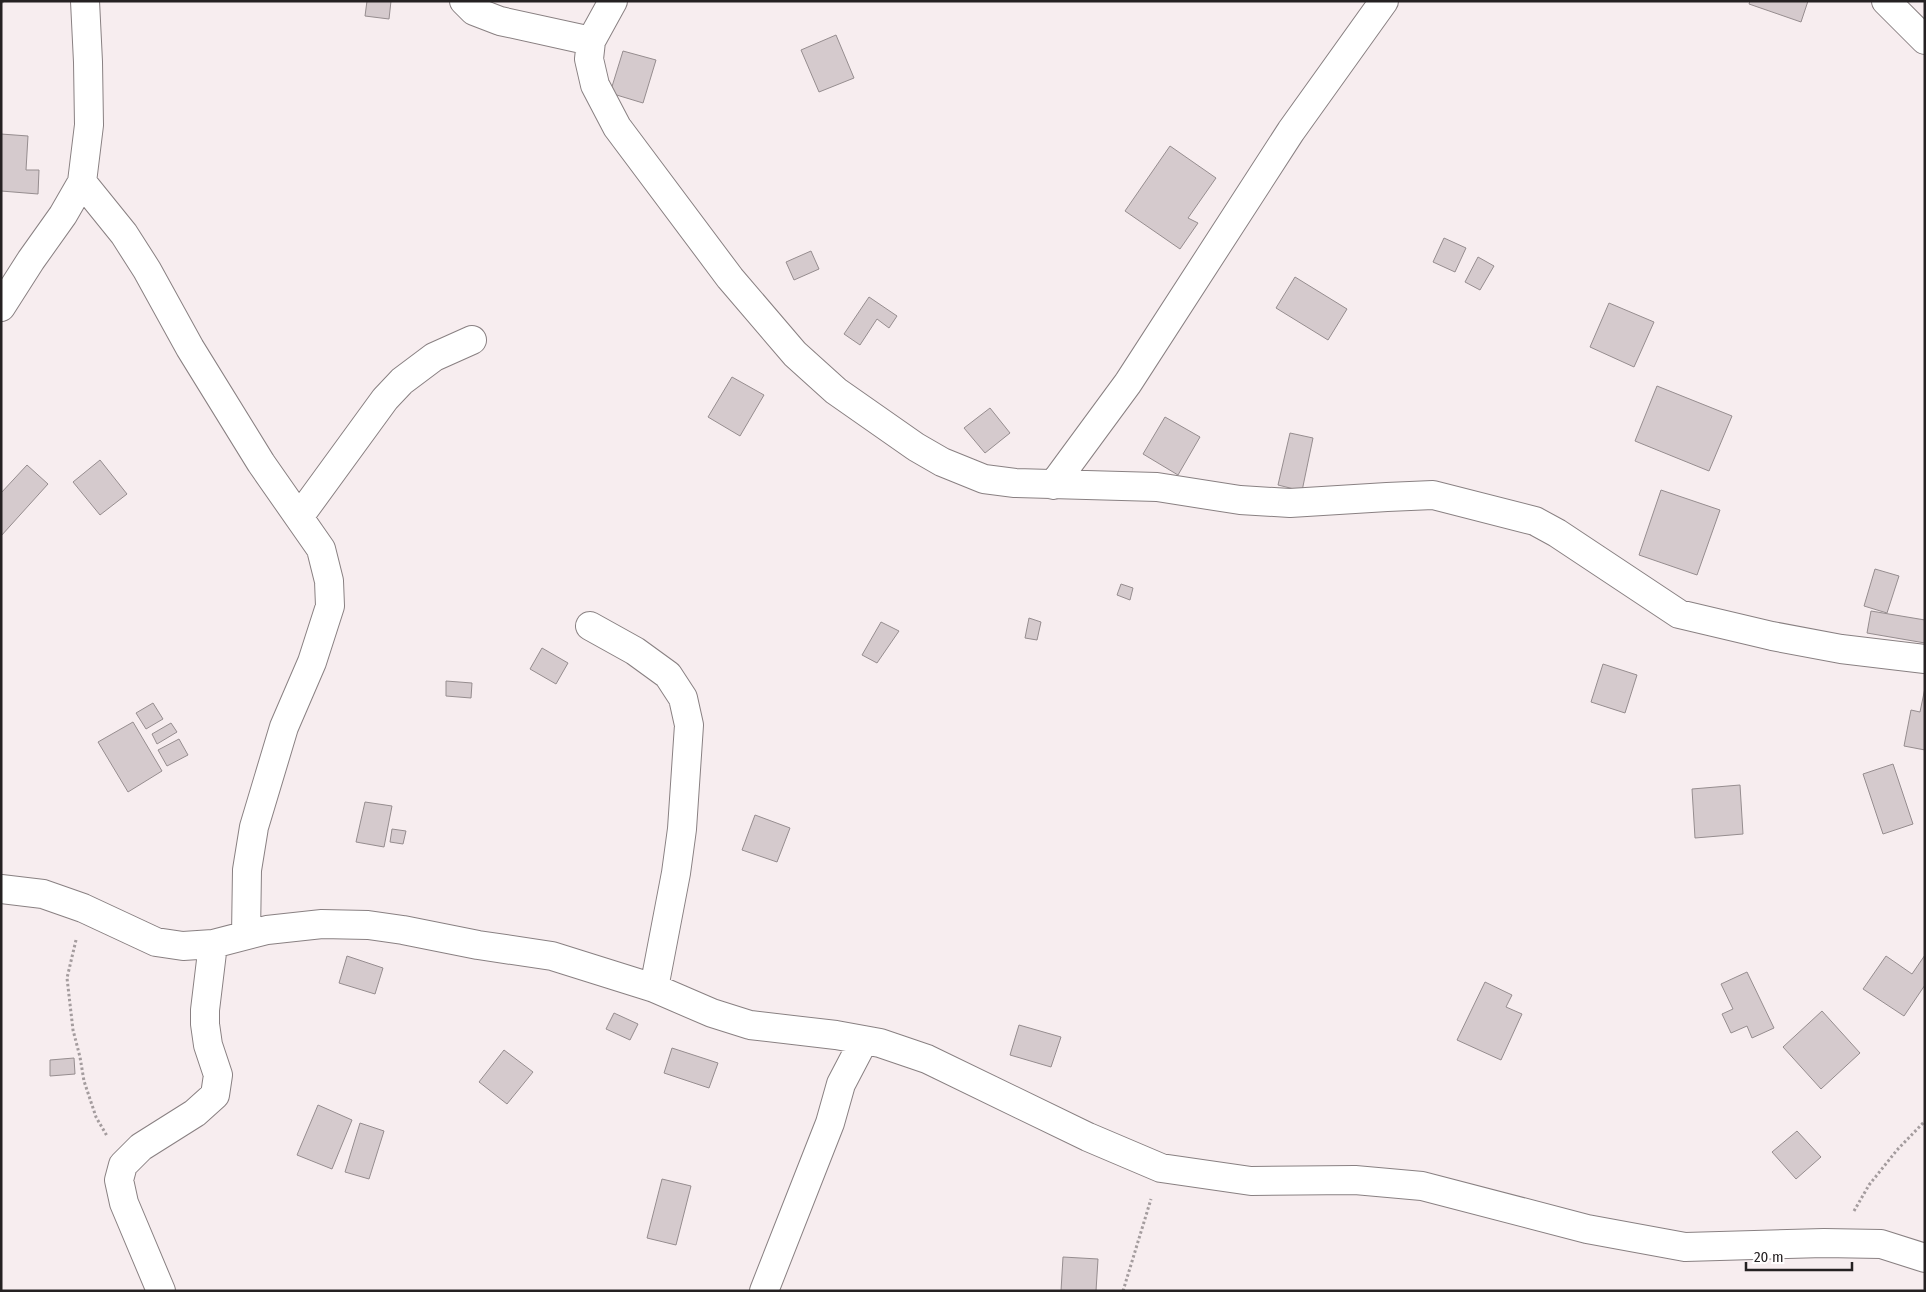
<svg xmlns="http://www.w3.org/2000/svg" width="1926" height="1292" font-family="'Fira Sans Condensed',sans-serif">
<rect width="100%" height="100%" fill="#f7edef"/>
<!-- building -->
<path fill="#d5cacd" stroke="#968d8f" d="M367 1H391L389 19 365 16Z
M1750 1H1808L1801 22 1749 4Z
M836 35 854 78 819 92 801 50Z
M623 51 656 60 643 103 610 93Z
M1 134 28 136 26 170H39L38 194 1 191Z
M1170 146 1216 178 1188 218 1198 223 1180 249 1125 211Z
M1444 238 1466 248 1455 272 1433 262Z
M811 251 819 269 794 280 786 262Z
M1478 257 1494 266 1480 290 1465 282Z
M1295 277 1347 309 1328 340 1276 308Z
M869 297 897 316 889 328 877 319 860 345 844 334Z
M1609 303 1654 322 1634 367 1590 347Z
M732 377 764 395 740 436 708 417Z
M1657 386 1732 416 1709 471 1635 441Z
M990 408 1010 433 985 453 964 428Z
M1165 417 1200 437 1178 475 1143 454Z
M1290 433 1313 438 1302 491 1278 485Z
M100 460 127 494 100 515 73 482Z
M27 465 48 484 1 536V493Z
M1661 490 1720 510 1697 575 1639 555Z
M1875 569 1899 576 1887 613 1864 606Z
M1121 584 1133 588 1130 600 1117 595Z
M1871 611 1925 620V643L1867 633Z
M1029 618 1041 622 1037 640 1025 638Z
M881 622 899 631 877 663 862 655Z
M542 648 568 663 556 684 530 669Z
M1603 664 1637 675 1625 713 1591 702Z
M446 681 472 683 471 698 446 696Z
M1925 688V750L1904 746 1911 710 1920 712Z
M153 703 163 719 146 729 136 713Z
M133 722 162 771 128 792 98 742Z
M171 723 177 732 157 744 152 734Z
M179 739 188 755 167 766 158 750Z
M1893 764 1913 824 1883 834 1863 774Z
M1740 785 1743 834 1695 838 1692 789Z
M365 802 392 806 384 847 356 842Z
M755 815 790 828 777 862 742 850Z
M392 829 406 831 403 844 390 842Z
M1925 955V985L1904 1016 1863 989 1886 956 1912 974Z
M347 956 383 968 375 994 339 983Z
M1747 972 1774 1028 1752 1038 1747 1026 1731 1033 1722 1014 1733 1009 1721 984Z
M1485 982 1512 995 1506 1007 1522 1014 1501 1060 1457 1040Z
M1822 1011 1860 1053 1821 1089 1783 1047Z
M614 1013 638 1024 630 1040 606 1029Z
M1019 1025 1061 1037 1051 1067 1010 1055Z
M672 1048 718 1063 709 1088 664 1073Z
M504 1050 533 1072 507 1104 479 1082Z
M74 1058 75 1074 50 1076V1060Z
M318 1105 352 1120 332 1169 297 1155Z
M360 1123 384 1131 369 1179 345 1172Z
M1797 1131 1821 1157 1796 1179 1772 1152Z
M662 1179 691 1186 676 1245 647 1238Z
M1063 1257 1098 1259 1096 1291H1061Z"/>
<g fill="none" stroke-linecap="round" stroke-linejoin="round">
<defs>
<path id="minor" d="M464 1 474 11 500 21 591 41
M613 1 591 41 589 59 595 85 617 127 730 278 795 354 836 391 916 447 942 462 984 479 1015 483 1157 487 1240 500 1290 503 1387 497 1433 495 1535 521 1557 533 1679 614 1772 636 1841 649 1925 659
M1886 1 1925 40
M82 182 124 234 147 270 190 348 261 463 321 549 329 581 330 606 312 662 284 727 254 827 247 870 246 935
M1 307 31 260 63 215 82 182 89 125 88 62 85 1
M1053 485 1128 383 1291 131 1384 1
M299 517 385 399 402 381 434 357 472 340
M590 626 635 651 668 675 683 698 689 725 682 829 676 873 654 988
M1 889 43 894 83 908 156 942 183 946 213 944 267 930 322 924 368 925 403 930 478 945 552 956 654 988 712 1013 750 1025 836 1035 880 1043 927 1059 1088 1137 1161 1168 1251 1181 1355 1180 1422 1186 1587 1229 1685 1247 1824 1243 1881 1244 1925 1258
M161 1291 124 1203 119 1180 123 1165 141 1147 195 1113 215 1095 218 1075 208 1045 205 1024V1010L213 944
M764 1291 830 1123 841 1084 864 1040"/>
</defs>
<!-- minor casing -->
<use href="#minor" stroke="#898082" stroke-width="30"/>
<!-- path -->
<path stroke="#a49c9e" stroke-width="3" stroke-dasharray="2.5 2.5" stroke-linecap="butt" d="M1 2 6 1
M76 940 67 978 73 1030 80 1057 84 1081 96 1117 107 1136
M1854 1211 1869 1185 1897 1150 1925 1121
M1123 1291 1151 1199"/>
<!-- minor -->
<use href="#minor" stroke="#fff" stroke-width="28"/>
</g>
<!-- border -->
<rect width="1926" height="1292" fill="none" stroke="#252122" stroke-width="5"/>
<!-- scale -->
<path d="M1746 1262v8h106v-8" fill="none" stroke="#252122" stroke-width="2.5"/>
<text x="1754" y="1262" font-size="15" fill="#252122" stroke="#fffdfd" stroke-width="4" paint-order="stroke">20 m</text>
</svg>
